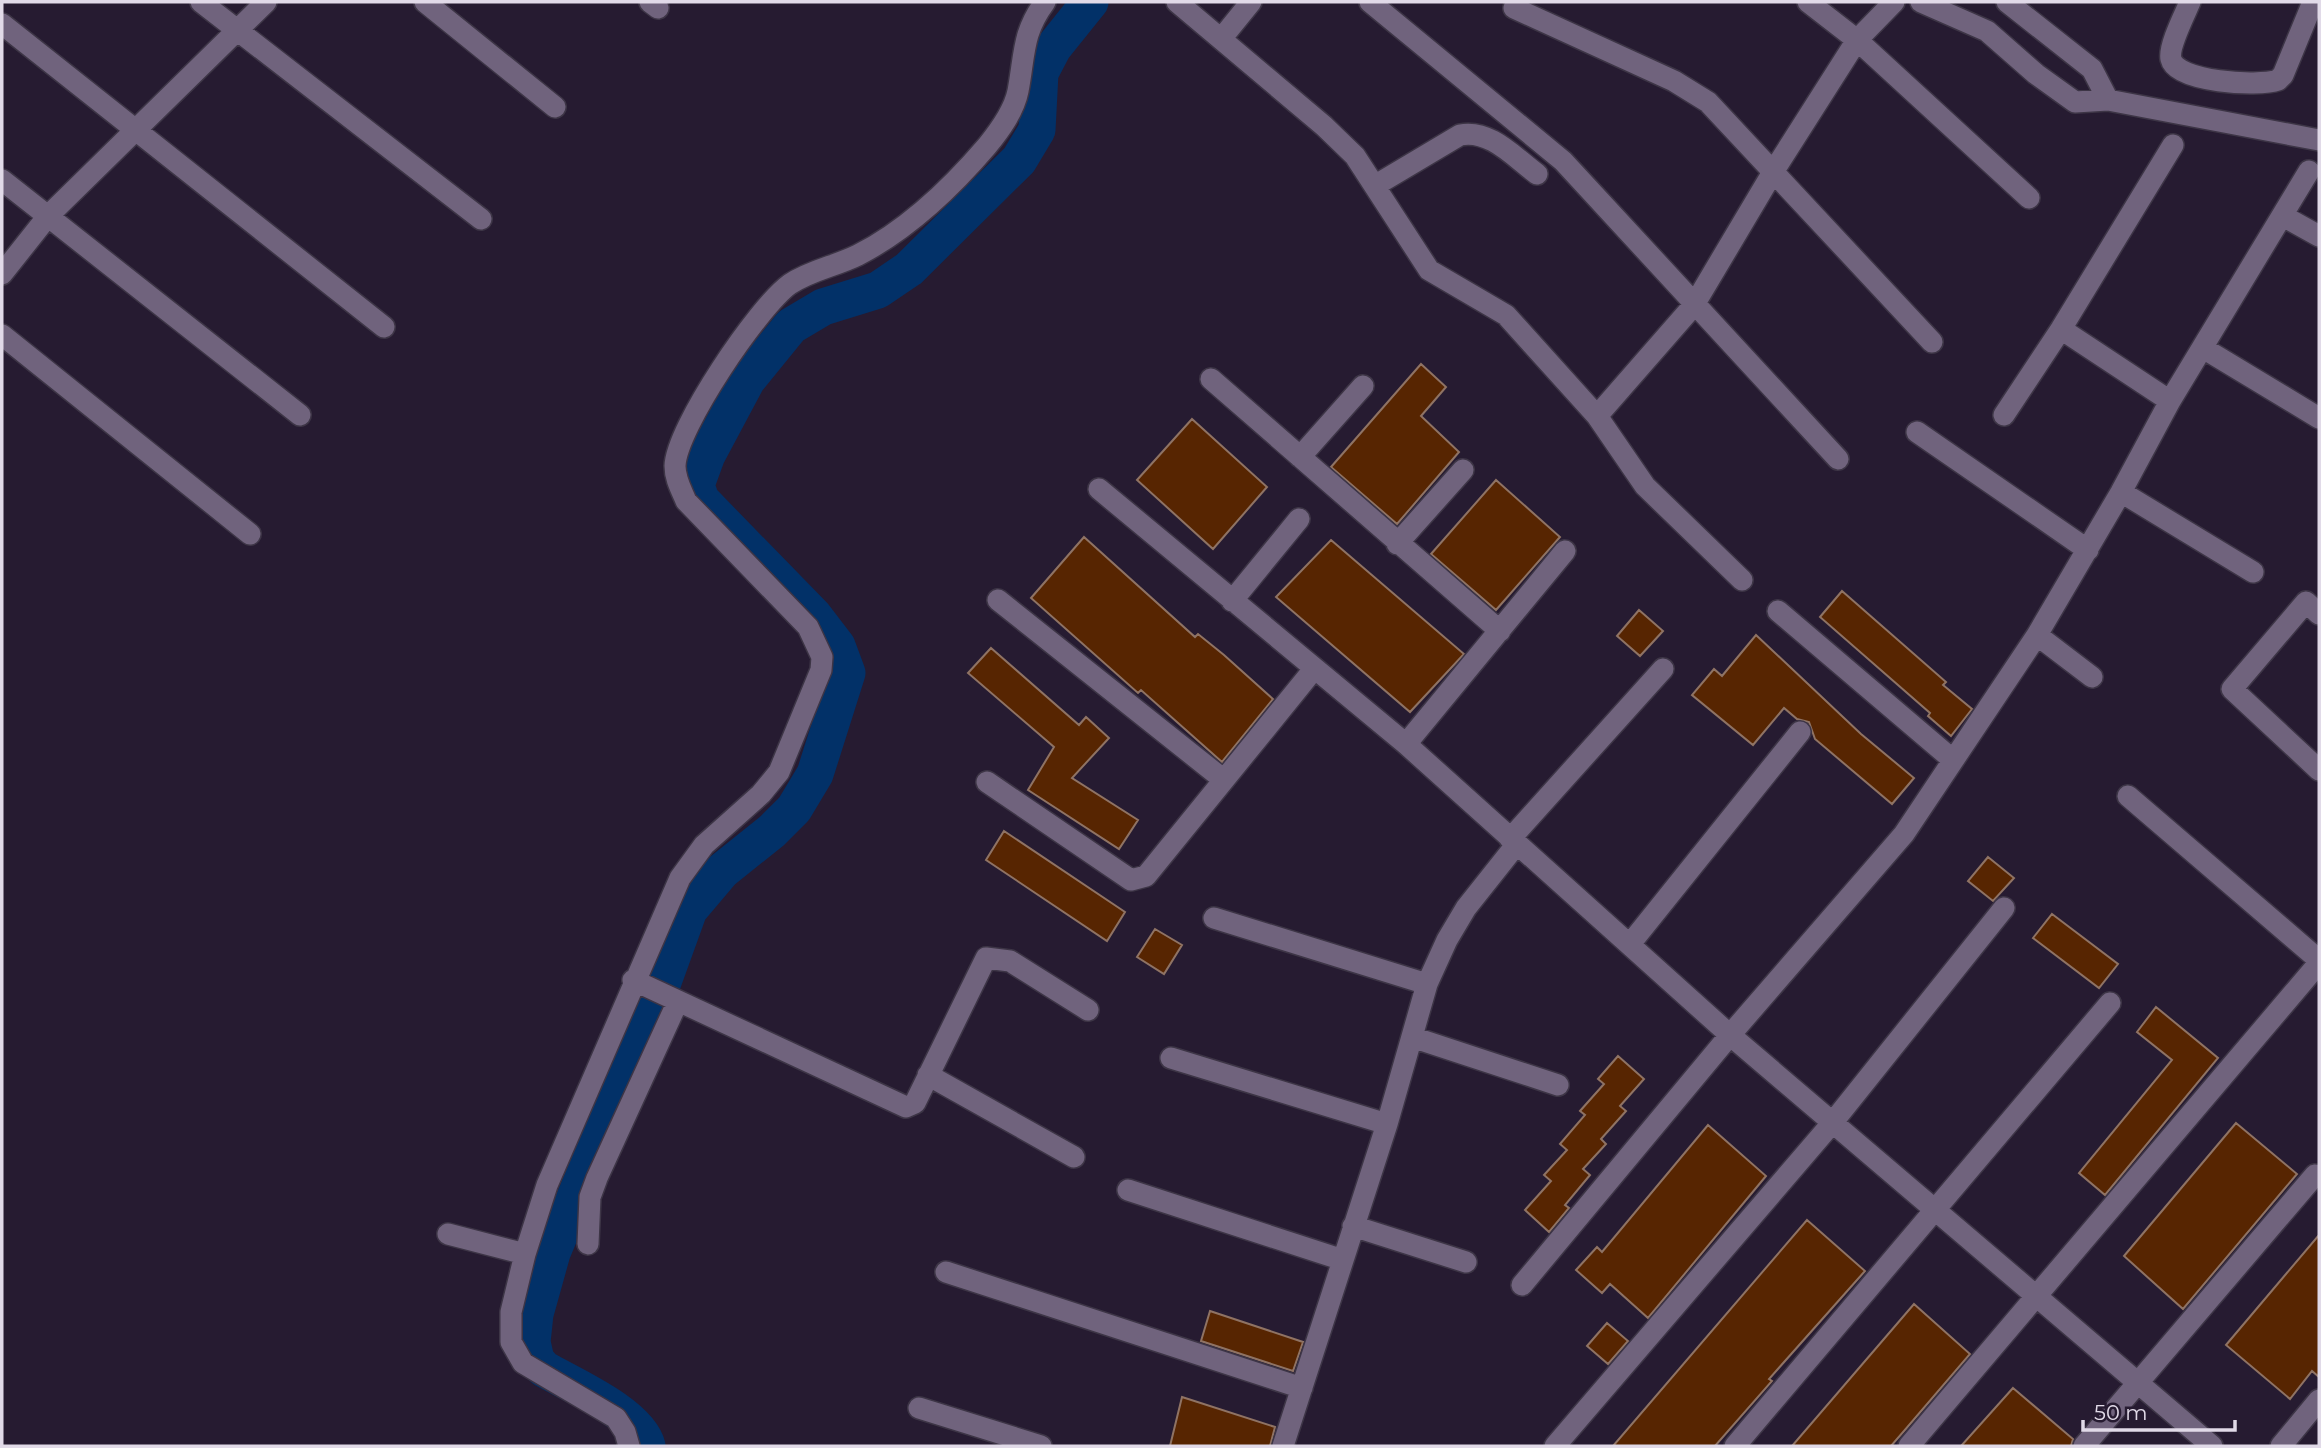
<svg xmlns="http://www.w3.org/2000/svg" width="2321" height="1448" font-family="Montserrat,sans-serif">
<rect width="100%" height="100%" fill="#261b31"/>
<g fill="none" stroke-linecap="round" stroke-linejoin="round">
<!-- river -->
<path stroke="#023168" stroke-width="37" d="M647 1446C639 1414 572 1385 544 1369L536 1360 532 1342 535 1314 552 1253 655 1004 689 910 722 871 772 831 794 809 815 774 847 673 837 646 814 616 701 500 696 485 707 455 747 380 791 326 823 307 878 290 909 269 1019 160 1037 130 1040 73 1053 48 1090 2"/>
</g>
<!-- building -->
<path fill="#572501" stroke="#8f7364" stroke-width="2" d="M1421 364 1446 387 1421 416 1459 452 1397 524 1331 467Z
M1192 419 1267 487 1213 549 1137 480Z
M1496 480 1560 537 1496 610 1431 554Z
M1084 537 1195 637 1198 634 1224 655 1273 699 1222 762 1141 690 1138 693 1031 598Z
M1331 540 1464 654 1410 712 1276 597Z
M1842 591 1946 682 1943 685 1972 709 1951 736 1928 716 1930 713 1820 617Z
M1639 610 1663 631 1640 656 1617 636Z
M1756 635 1861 734 1914 778 1892 804 1815 739 1809 722 1797 719 1784 708 1753 745 1692 695 1714 669 1722 676Z
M991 648 1079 725 1086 717 1109 738 1072 778 1138 820 1119 849 1028 790 1054 747 968 673Z
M1004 831 1125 912 1107 941 986 860Z
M1988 857 2014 878 1993 901 1968 881Z
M2052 914 2118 964 2099 988 2033 938Z
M1155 929 1182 945 1164 974 1137 957Z
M2156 1007 2218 1058 2105 1195 2079 1173 2172 1060 2137 1032Z
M1618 1056 1644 1079 1620 1106 1626 1111 1601 1139 1606 1144 1583 1169 1590 1175 1565 1205 1569 1208 1549 1232 1525 1210 1551 1181 1544 1175 1567 1150 1560 1144 1585 1115 1580 1111 1604 1084 1598 1079Z
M2236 1123 2297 1174 2183 1309 2124 1256Z
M1708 1125 1766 1176 1648 1318 1610 1284 1602 1293 1576 1270 1597 1247 1602 1252Z
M1807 1220 1865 1271 1769 1379 1772 1381 1715 1446H1613Z
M2319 1235V1377L2312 1371 2290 1399 2226 1345Z
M1914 1304 1970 1354 1904 1431 1891 1446H1792Z
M1210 1311 1303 1342 1293 1371 1201 1341Z
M1607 1323 1628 1341 1608 1364 1587 1346Z
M2013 1388 2073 1439 2071 1446H1961Z
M1182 1397 1275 1427 1270 1446H1170Z"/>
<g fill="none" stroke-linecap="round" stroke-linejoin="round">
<defs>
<path id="minor" d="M201 2 481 219
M425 2 555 107
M650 2 658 8
M1177 2 1324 126 1355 156 1429 270 1506 315 1597 416 1645 486 1742 580
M1370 2 1563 161 1838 459
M1808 2 1857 40 2029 198
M1921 2 1987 31 2036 74 2075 102 2108 100 2319 140
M2007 2 2092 69 2108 100
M2190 2C2185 14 2168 47 2171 59 2176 82 2258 87 2278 80L2283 75 2313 2
M1514 8 1674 81 1708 102 1932 342
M2 24 384 327
M1221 39 1251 2
M2 180 300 415
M1376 185 1460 135C1490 129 1514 157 1537 174
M2283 216 2319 236
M2 274 48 216 266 2
M2061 329 2170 401
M2 335 250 534
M2203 348 2319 418
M1211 379 1500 631
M2004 415 2061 329 2173 145
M1597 416 1694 305 1773 172 1857 40 1894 2
M1917 432 2088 550
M1300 457 1363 386
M1099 489 1406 744 1730 1035 2212 1446
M2121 492 2253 572
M1397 544 1463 470
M998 600 1224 780
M1232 601 1299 519
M1778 611 1953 760
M2319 614 2306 602 2232 689 2319 770
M2037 635 2092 677
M1406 744 1565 551
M987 782 1131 880 1146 876 1314 669
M2128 796 2319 960
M1510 839 1663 669
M1214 918 1427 984
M1630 944 1800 732
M633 980 906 1107 915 1103 986 958 1010 961 1088 1010
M1412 1037 1558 1085
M1171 1058 1387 1124
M928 1075 1074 1157
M1128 1190 1343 1260
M1353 1226 1466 1262
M448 1234 525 1254
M588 1244 590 1197 597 1178 678 1001
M946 1272 1302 1388
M1522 1285 1730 1035 1904 834 2037 635 2121 492 2170 401 2309 171
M919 1408 1041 1446
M629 1446 625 1432 616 1418 523 1363 511 1342V1312L525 1254 547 1185 680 878 704 845 761 794 779 772 821 670 822 657 808 627 686 501C681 489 675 479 675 466 676 428 759 306 790 284 811 270 836 266 858 255 907 230 952 187 987 146 1000 130 1014 111 1018 91 1025 54 1022 33 1045 2
M1283 1446 1387 1124 1427 984 1447 940 1466 908 1516 845
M1555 1446 1833 1122 2004 908
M1735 1446 2110 1003
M1909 1446 2319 963
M2084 1446 2315 1175
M2281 1446 2319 1400"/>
</defs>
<!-- minor casing -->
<use href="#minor" stroke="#3d3546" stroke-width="24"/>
<!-- minor -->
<use href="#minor" stroke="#70637d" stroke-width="21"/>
</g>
<!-- border -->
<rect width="2321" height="1448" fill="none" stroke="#e1dae8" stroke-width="7"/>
<!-- scale -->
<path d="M2083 1420v10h152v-10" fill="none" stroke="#e1dae8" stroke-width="3.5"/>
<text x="2094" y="1420" font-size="21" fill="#e1dae8" stroke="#261b31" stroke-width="5" paint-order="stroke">50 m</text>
</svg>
